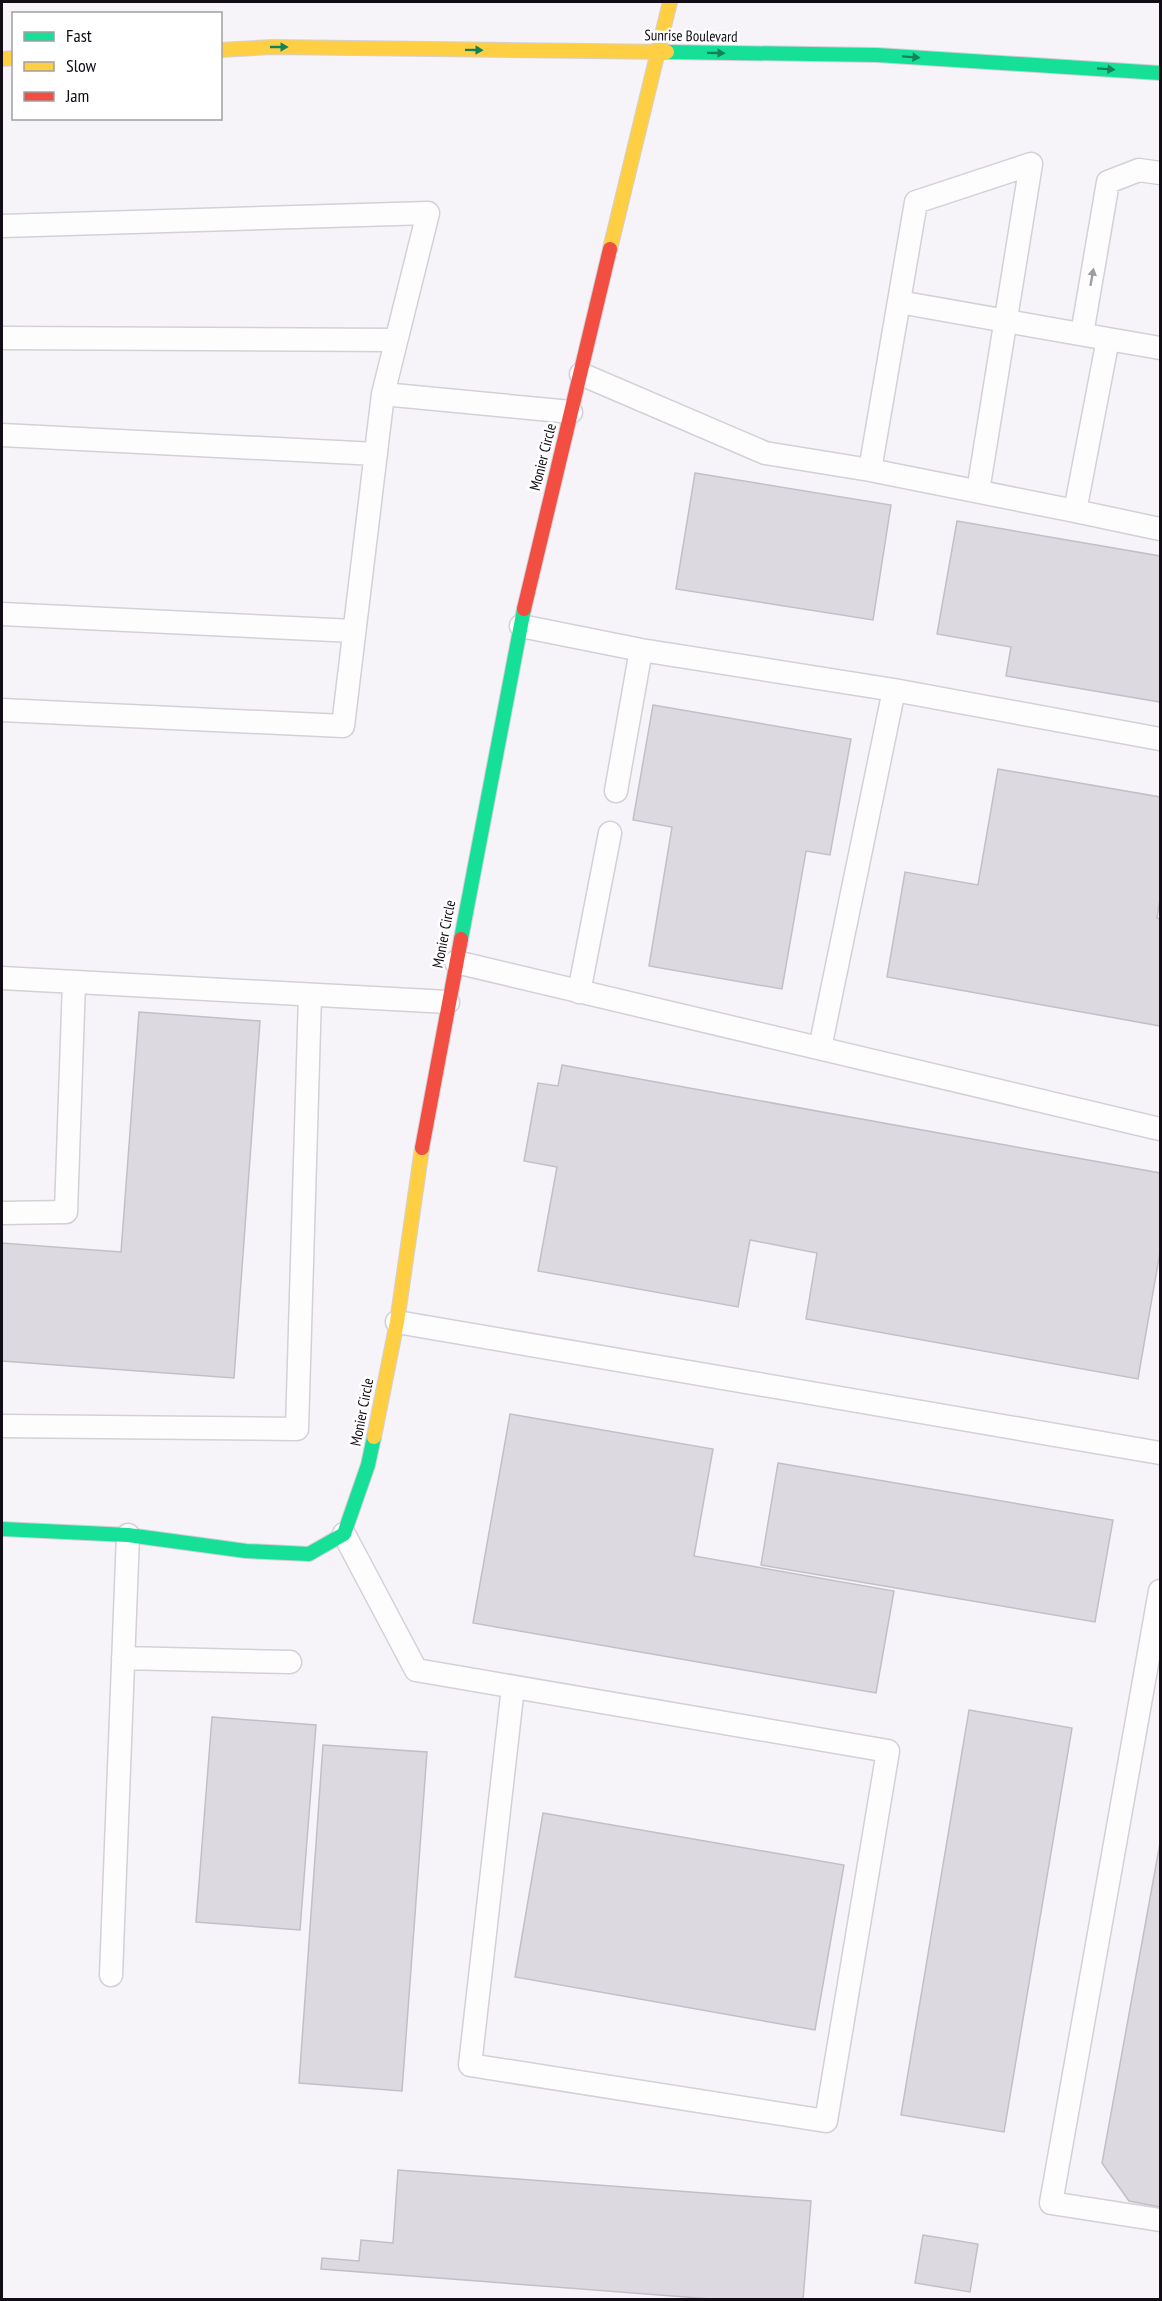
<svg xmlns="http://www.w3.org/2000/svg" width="1162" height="2301" font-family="'PT Sans Narrow',sans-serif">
<rect width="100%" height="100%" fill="#f6f4f9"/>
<!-- building -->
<path fill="#ddd9e0" stroke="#c3bfc6" stroke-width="1.5" d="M695 473 891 505 873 620 676 589Z
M957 521 1160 556V702L1006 676 1011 647 937 634Z
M653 705 851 739 830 855 806 851 782 989 649 966 672 827 633 820Z
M998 769 1160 797V898L1157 918 1160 919V1026L887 977 905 872 978 885Z
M139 1012 260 1021 234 1378 2 1361V1243L121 1252Z
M562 1065 1160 1173V1252L1138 1379 806 1319 817 1253 750 1240 738 1307 538 1271 557 1167 524 1161 538 1083 558 1086Z
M510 1414 713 1449 694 1556 894 1591 876 1693 473 1623Z
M778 1463 1113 1520 1095 1622 761 1565Z
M969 1710 1072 1728 1004 2132 901 2115Z
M212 1717 316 1725 300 1930 196 1922Z
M323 1745 427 1752 402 2091 299 2083Z
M543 1813 844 1865 815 2030 515 1977Z
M1160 1843V2207L1129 2201 1102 2163Z
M398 2170 811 2201 803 2300H724L321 2269 322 2258 359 2261 361 2240 393 2243Z
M923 2235 978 2244 970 2292 915 2283Z"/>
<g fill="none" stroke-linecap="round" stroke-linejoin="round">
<defs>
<path id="lane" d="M2 226 428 213 383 394 343 726 2 710
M899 302 1108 339
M1082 334 1108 182 1139 170 1160 173
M2 338 396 340
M581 374 765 453 870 470 1075 511 1108 339 1160 348
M383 394 571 412
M2 435 376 454
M870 470 916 202 1031 164 978 491
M1075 511 1160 529
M2 614 354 631
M521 626 641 650 894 690 820 1048
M894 690 1160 739
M616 791 641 650
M456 962 1160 1129
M2 978 448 1002
M579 992 610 833
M2 1213 66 1212 74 982
M397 1322 1160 1453
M2 1426 297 1429 310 995
M344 1534 416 1670 888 1751 826 2121 470 2065 513 1687
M1160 1591 1051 2203 1160 2220
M123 1658 290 1662
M111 1975 128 1535"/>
<path id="fast" d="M667 52 877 55 1160 73
M461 939 524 609
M2 1529 128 1535 246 1551 309 1554 344 1534 368 1465 374 1437"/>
<path id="slow" d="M220 50 273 47 667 52
M2 59 14 58
M610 249 670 2
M374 1437 397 1322 422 1148"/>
<path id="jam" d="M524 609 610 249
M422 1148 461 939"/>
</defs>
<!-- lane casing -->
<use href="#lane" stroke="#d3d0d7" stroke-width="25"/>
<!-- fast casing -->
<use href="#fast" stroke="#d3d0d7" stroke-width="16"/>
<!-- slow casing -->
<use href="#slow" stroke="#d3d0d7" stroke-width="16"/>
<!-- jam casing -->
<use href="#jam" stroke="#d3d0d7" stroke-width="16"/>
<!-- lane -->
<use href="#lane" stroke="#fefdfe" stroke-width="22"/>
<!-- fast -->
<use href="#fast" stroke="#16e098" stroke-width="14"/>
<!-- slow -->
<use href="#slow" stroke="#ffcf43" stroke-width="14"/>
<!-- jam -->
<use href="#jam" stroke="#f24e42" stroke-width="14"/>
</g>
<!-- one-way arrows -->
<defs><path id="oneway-solid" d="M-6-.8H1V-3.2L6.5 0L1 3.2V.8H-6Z" transform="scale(1.5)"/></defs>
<g fill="#14815d">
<use href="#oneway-solid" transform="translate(279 47)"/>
<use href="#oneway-solid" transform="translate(474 50) rotate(1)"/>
<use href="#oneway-solid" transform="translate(716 53) rotate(1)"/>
<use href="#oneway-solid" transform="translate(911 57) rotate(4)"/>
<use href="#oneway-solid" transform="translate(1106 69) rotate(4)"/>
</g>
<use fill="#9f9da1" href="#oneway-solid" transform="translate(1092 277) rotate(-80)"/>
<g text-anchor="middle" stroke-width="5" stroke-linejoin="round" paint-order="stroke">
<!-- street labels -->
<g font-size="15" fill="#110c15" stroke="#fff">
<text transform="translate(691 36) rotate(1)" y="5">Sunrise Boulevard</text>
<text transform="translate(543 457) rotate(-76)" y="5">Monier Circle</text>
<text transform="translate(444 934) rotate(-79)" y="5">Monier Circle</text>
<text transform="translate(362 1412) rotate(-79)" y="5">Monier Circle</text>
</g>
</g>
<!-- border -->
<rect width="1162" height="2301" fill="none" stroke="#110c15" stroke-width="6"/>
<!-- legend -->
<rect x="12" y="12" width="210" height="108" fill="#ffffff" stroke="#a09ea1" stroke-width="1.5"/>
<rect x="24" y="32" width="30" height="9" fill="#16e098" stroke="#a09ea1" stroke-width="1.5"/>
<text x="66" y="42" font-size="18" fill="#110c15">Fast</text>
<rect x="24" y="62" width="30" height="9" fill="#ffcf43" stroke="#a09ea1" stroke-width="1.5"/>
<text x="66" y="72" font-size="18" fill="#110c15">Slow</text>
<rect x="24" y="92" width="30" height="9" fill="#f24e42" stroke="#a09ea1" stroke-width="1.5"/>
<text x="66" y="102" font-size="18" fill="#110c15">Jam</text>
</svg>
